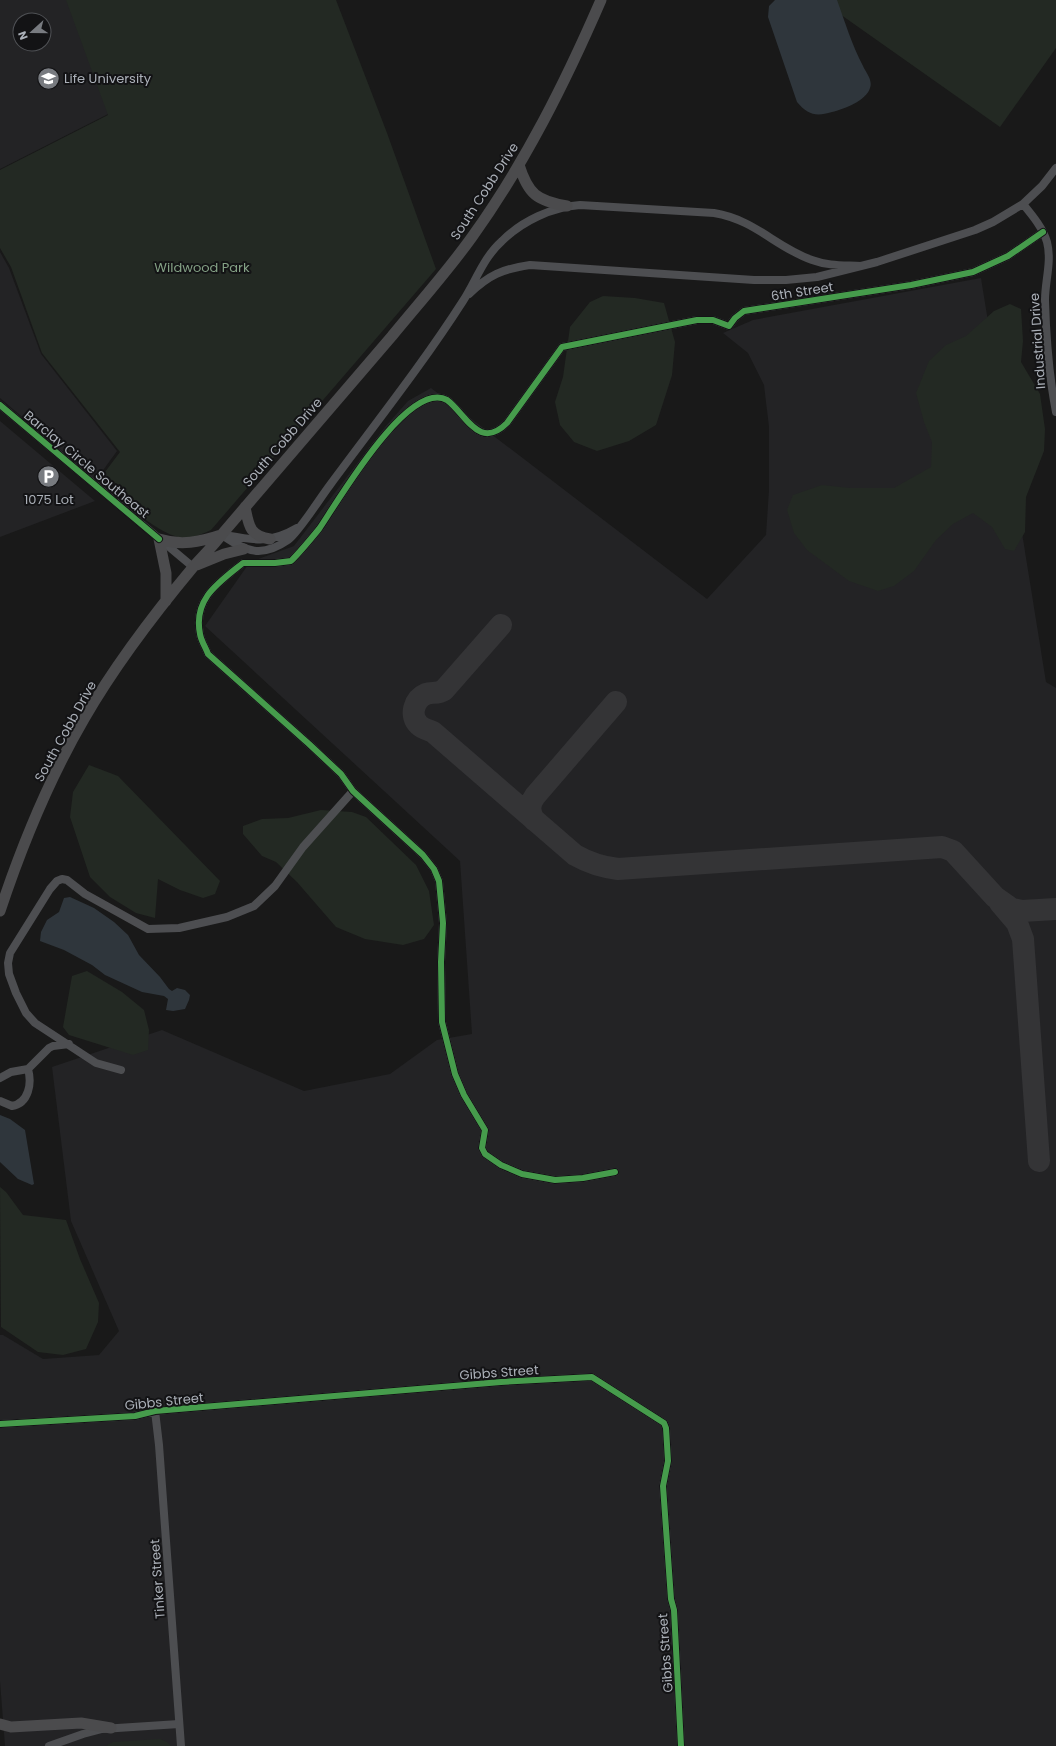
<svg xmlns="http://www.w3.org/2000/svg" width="1056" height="1746" font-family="Poppins,sans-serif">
<rect width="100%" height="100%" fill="#191919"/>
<!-- built -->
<path fill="#232325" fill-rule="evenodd" d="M0 0H68L110 113 0 169ZM20 20H44V44H20Z
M0 252 9 268 41 354 117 451 96 480 0 398Z
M981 278 1046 682 1056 688V1746H5L0 1681V1335H3L43 1359 99 1355 119 1331 71 1221 52 1067 162 1030 304 1091 390 1074 437 1040 472 1034 460 861 205 626 250 562 294 546 385 427 408 401 431 388 707 599 766 535 769 490V427L764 385 748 353 723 333 753 320Z
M0 421 95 501 0 537Z"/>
<!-- green -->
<path fill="#232923" d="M66 0H336L387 133 436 269 211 530C204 533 196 537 188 538 161 540 119 497 99 480L120 452 42 353 11 267 0 248V170L108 115Z
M820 0H1056V48L1000 127Z
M603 296 635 298 664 303 675 342 672 375 656 425 629 441 597 451 574 442 560 425 555 402 563 377 570 327 590 302Z
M1010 304 1021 309 1023 341 1021 362 1040 394 1045 429 1044 451 1026 497 1025 532 1014 551 1005 549 992 527 973 513 953 524 936 540 914 571 894 586 878 591 849 581 807 550 794 533 787 510 793 495 822 485 850 488H894L931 467 932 442 924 422 916 393 929 361 946 345 966 336 994 311Z
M89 765 118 776 220 881 215 894 203 898 180 890 158 879 155 918 136 913 110 897 90 877 70 817 73 792Z
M321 810 352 812 366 817 416 865 429 891 434 925 424 939 403 945 365 939 336 927 297 882 276 862 262 856 243 834V826L262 819 288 818Z
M87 971 122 992 144 1010 149 1030 148 1050 133 1055 69 1035 63 1027 72 976Z
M0 1187 6 1192 23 1215 66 1220 80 1259 99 1303 98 1322 86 1349 63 1355 38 1352 1 1327Z
M160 1739 167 1742 171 1746H106L113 1742Z"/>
<!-- water -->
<path fill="#2f363c" d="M775 0H837C845 22 852 45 863 66 866 73 873 80 870 88 866 101 844 109 832 112 816 117 808 115 797 102L768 17 769 6Z
M70 897 94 908 114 922 128 935 139 955 160 977 169 989 172 991 177 988 185 990 190 995 189 1000 185 1009 173 1011 166 1010 168 999 164 996 142 992 105 975 92 965 64 950 40 941 41 932 47 920 59 912 64 898Z
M0 1115 10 1119 25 1130 34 1184 32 1185 18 1179 0 1162Z"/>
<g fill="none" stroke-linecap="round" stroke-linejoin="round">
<!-- taxiway -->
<path stroke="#343436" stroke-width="22" d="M501 625 444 690C438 694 432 692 426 694 414 699 409 716 419 725 423 729 429 730 433 732L575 855C589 863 601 867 618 869L942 847 953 851 995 897 1012 909 1022 911 1056 909
M534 820C529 811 529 805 535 796L616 702
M1000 903 1017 923 1023 939 1039 1161"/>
<!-- minor -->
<path stroke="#4d4e51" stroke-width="8" d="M1056 168 1042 186 1023 204C1032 215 1043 228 1047 242 1052 261 1045 281 1045 300 1046 337 1049 376 1056 412
M469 294C489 275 502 269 530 265L754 280H786L817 277 877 262 975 230 993 222 1023 204
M0 405 193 567
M222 535C246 552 262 558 288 540 299 532 320 498 330 485 375 424 422 365 463 301 476 281 483 258 502 241 522 221 552 207 580 205L714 213C756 220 775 247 812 260 828 266 844 265 861 266
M225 535C253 540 270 544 297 528
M121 1070 96 1063 35 1023 26 1013 16 993 9 974 8 963 10 953 50 889 57 881 62 879 67 880 85 894 148 929 179 928 227 917 254 906 275 886 303 847 353 791
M0 1078 11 1072 28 1069
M0 1101 12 1106C29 1103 32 1083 28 1069L49 1048 53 1046 69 1044
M615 1172 583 1178 555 1180 522 1174 501 1165 485 1154 482 1148 485 1130 464 1095 455 1074 442 1022 441 962 443 923 439 881 434 869 423 855 353 791 341 774 309 744 208 654C206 648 201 641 200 634 193 599 218 583 243 563H275L291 561C301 551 310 540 319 529 337 503 408 379 447 400 466 414 479 451 507 423L562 347 697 320H713L729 326 735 318 744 311 911 285 973 272 1008 256 1043 232
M155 1411 159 1445 181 1746
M0 1424 135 1416 155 1411 501 1382 592 1377 664 1423 666 1428 668 1461 663 1486 671 1599 674 1610 681 1746
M49 1746 83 1734 102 1729 179 1724"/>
<!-- major -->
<path stroke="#4b4b4d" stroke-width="11" d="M519 165C528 194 537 201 567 206
M245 507C249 526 249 535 270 539
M159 539C181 546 200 542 221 535
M159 539 166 573V601
M197 565 224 554 244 549
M0 911C22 845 49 779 84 719 115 665 154 614 194 566 204 555 214 545 223 533 279 467 336 402 392 336 419 303 447 272 472 237 525 163 565 83 601 0
M0 1724 11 1727 81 1723 111 1728"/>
<defs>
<path id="cycleway" d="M0 405 159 539
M615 1172 583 1178 555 1180 522 1174 501 1165 485 1154 482 1148 485 1130 464 1095 455 1074 442 1022 441 962 443 923 439 881 434 869 423 855 353 791 341 774 309 744 208 654C206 648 201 641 200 634 193 599 218 583 243 563H275L291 561C301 551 310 540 319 529 337 503 408 379 447 400 466 414 479 451 507 423L562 347 697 320H713L729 326 735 318 744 311 911 285 973 272 1008 256 1043 232
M0 1424 135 1416 155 1411 501 1382 592 1377 664 1423 666 1428 668 1461 663 1486 671 1599 674 1610 681 1746"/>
</defs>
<!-- cycleway casing -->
<use href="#cycleway" stroke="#131315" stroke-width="8"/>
<!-- cycleway -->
<use href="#cycleway" stroke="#469c4c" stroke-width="6"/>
</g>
<!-- icons -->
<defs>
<symbol id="university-disc" viewBox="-11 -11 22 22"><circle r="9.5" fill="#787b80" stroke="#131315"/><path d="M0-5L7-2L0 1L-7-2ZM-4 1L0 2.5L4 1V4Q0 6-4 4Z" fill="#fff"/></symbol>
<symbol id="parking-disc" viewBox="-11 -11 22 22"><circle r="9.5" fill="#787b80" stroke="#131315"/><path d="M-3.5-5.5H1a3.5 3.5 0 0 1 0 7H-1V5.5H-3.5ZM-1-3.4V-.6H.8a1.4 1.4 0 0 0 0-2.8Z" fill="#fff"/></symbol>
</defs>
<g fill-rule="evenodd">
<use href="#university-disc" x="36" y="66" width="25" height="25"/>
<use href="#parking-disc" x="36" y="464" width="25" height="25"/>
</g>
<g text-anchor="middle" stroke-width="4" stroke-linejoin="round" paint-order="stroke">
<!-- poi labels -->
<g font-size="13" fill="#abb0b8" stroke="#131315" text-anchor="start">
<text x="64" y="83">Life University</text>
<text x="49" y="504" text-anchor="middle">1075 Lot</text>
</g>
<!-- street labels -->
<g font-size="13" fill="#abb0b8" stroke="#131315">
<text transform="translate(484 191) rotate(-57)" y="5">South Cobb Drive</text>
<text transform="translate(802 291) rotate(-9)" y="5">6th Street</text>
<text transform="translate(1037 341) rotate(-94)" y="5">Industrial Drive</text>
<text transform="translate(282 442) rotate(-49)" y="5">South Cobb Drive</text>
<text transform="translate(87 464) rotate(40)" y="5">Barclay Circle Southeast</text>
<text transform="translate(65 731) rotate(-61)" y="5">South Cobb Drive</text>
<text transform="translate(499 1372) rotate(-4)" y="5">Gibbs Street</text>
<text transform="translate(164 1401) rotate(-6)" y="5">Gibbs Street</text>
<text transform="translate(157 1579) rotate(-94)" y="5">Tinker Street</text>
<text transform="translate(665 1653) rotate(-94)" y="5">Gibbs Street</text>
</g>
<!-- park labels -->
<g font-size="13" fill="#84a185" stroke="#131315">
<text x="202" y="272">Wildwood Park</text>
</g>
</g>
<!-- north arrow -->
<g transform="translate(32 32) rotate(249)"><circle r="19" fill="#131315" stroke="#505256"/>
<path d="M0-3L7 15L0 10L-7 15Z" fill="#787b80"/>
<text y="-6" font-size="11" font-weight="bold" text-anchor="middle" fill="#abb0b8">N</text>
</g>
</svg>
